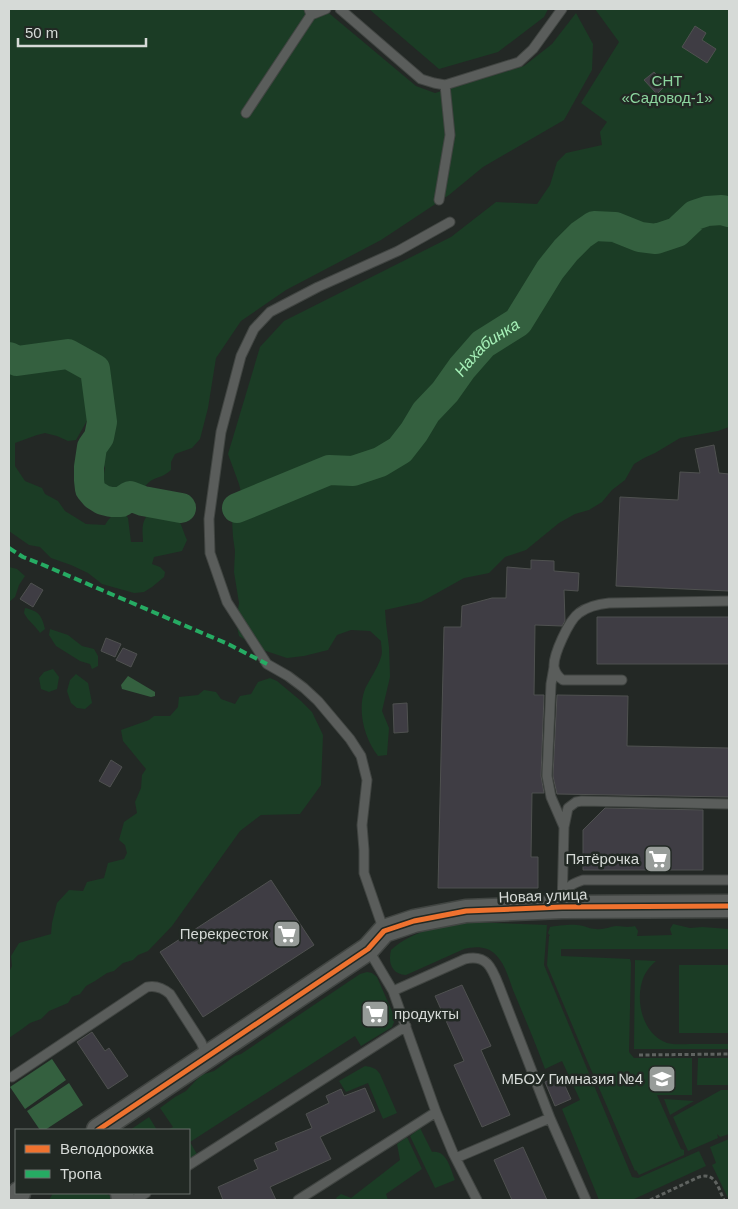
<svg xmlns="http://www.w3.org/2000/svg" width="738" height="1209" font-family="Arial,sans-serif">
<rect width="100%" height="100%" fill="#232825"/>
<!-- green -->
<path fill="#1b3c25" d="M9 9H324L416 86 435 93 524 66 552 44 576 13 593 44 592 70 564 120 483 167 449 195 381 240 286 290 241 321 216 358 208 408 200 439 192 448 175 454 171 462V470C163 477 160 476 152 480 143 485 139 497 136 505L125 507 106 492 103 479 105 468 101 457 100 439 105 431 103 417 99 408 88 419 76 440 68 441 57 436 45 433 37 435 15 443V466L25 481 42 488 45 494 58 501 65 511 86 524 105 525C110 516 115 513 124 512L128 518 131 542H143C143 535 141 526 145 519 152 506 170 508 178 519 182 525 184 534 187 540L182 551 154 557 152 564 160 567 165 572 164 577 152 587 144 592 134 593 102 584 88 573 71 565 51 558 40 547 29 545 9 531Z
M369 9H548L544 17 498 52 439 69Z
M595 9H729V427L718 431 680 438 655 453 644 458 634 464 625 480 612 490 602 502 589 510 575 514 559 523 526 550 505 557 489 573 464 578 421 602 385 610 386 623 389 647 390 677 382 711 389 728 387 755 378 756C364 738 357 710 365 689 370 678 378 668 381 657 383 652 381 646 381 641L370 631 351 630 337 635 328 650 304 656 287 658 260 649 239 636 236 622 239 603 234 572 235 551 233 537 232 520 244 504 239 484 228 454 260 347 284 321 451 237 496 202 537 204 550 185 557 162 566 153 602 145 600 132 607 122 581 103 619 42Z
M9 567 17 569 25 576 19 585 15 597 9 602Z
M25 608C39 611 42 616 45 629L40 633C35 625 28 621 24 613Z
M50 629 68 635 82 646 94 649 98 656V666L92 669 90 664 80 661 56 646 49 635Z
M53 669 59 677 57 689 49 692 41 689 39 678 44 672Z
M76 674 88 683 92 703 85 709 77 708 71 703 67 691 70 680Z
M270 678 277 681 301 701 312 712 323 735 321 785 300 814 261 815 240 831 172 926 148 951 138 955 133 960 123 963 114 971 107 973 95 981 86 986 80 994 72 997 68 1003 49 1011 41 1019 30 1023 22 1029 9 1038V972L12 966 11 956 19 943 51 934 52 923 57 903 69 890 83 891 87 882 104 878 108 863 124 859 127 853 125 845 119 840 124 822 137 813 135 802 141 788 142 775 146 769 123 741 121 730 149 720 154 716H170L178 707 179 697 198 695 204 690 216 692 221 699 235 704 240 696 251 694 258 682Z
M467 922 547 925 544 965 632 1177 638 1178 699 1151 706 1166 632 1200H599L562 1109 580 1100 562 1061 545 1069C535 1042 524 1016 513 990 509 979 505 964 496 955 488 946 475 946 464 949L406 975C391 974 388 962 391 950 413 930 439 927 467 922Z
M673 924 690 928 702 927 729 929V949H561V956L630 959 631 963 629 1052 634 1058H692V1095H657L681 1149 684 1150V1155L639 1175 636 1170 635 1171 583 1051 547 965 549 936H550L548 933 550 927C553 926 573 924 577 925 584 925 589 929 596 929 603 930 609 927 616 926 624 926 626 928 635 926L638 931 637 936 672 935 670 929Z
M635 960 656 961C651 965 647 970 644 976 634 999 642 1034 667 1043 674 1045 683 1044 690 1044 703 1044 716 1044 729 1044V1049H634Z
M679 965H729V1033H679Z
M367 972 372 973 377 977 394 1016V1022L392 1027 361 1046 355 1036 190 1142 198 1156 189 1162V1130H167L173 1127 160 1108 175 1097 186 1091 201 1075 214 1071 235 1056 241 1054 360 974Z
M698 1058H729V1085H697Z
M365 1066C372 1067 376 1068 380 1074L397 1113 383 1119 368 1083 346 1092 339 1081Z
M721 1090H729V1134L720 1137 717 1134 718 1138 688 1151 673 1117Z
M664 1099 694 1101 670 1115Z
M149 1117 157 1130H130Z
M420 1128 432 1152C447 1150 450 1168 455 1180L435 1188 410 1136Z
M407 1137 422 1169 386 1194 388 1200H337L336 1198 341 1194 351 1198 400 1160 397 1144Z
M729 1139V1200L712 1165 716 1163 710 1147Z
M53 1193H105L114 1198V1200H49Z"/>
<!-- water -->
<path fill="#34603f" d="M128 676 155 692V696L151 697 122 689 121 685Z
M52 1059 66 1080 25 1109 10 1087Z
M69 1083 83 1105 45 1130H40L27 1111Z"/>
<g fill="none" stroke-linecap="round" stroke-linejoin="round">
<!-- river -->
<g stroke="#34603f" stroke-width="30">
<path d="M9 357 17 361 68 354 95 369 102 422 99 437 92 447 89 467V480L90 489 95 495 103 500 111 502H121L130 496 143 501 181 508"/>
<path id="s1" d="M237 508 329 470 353 471 380 462 400 450 414 432 426 412 445 392 462 368 483 344 518 322 550 270 566 250 581 235 594 226 615 227 640 237 656 239 677 232 695 215 707 211 722 210 729 212"/>
</g>
</g>
<!-- building -->
<path fill="#3f3d44" stroke="#4f5150" d="M695 26 706 33 702 40 716 49 707 63 682 47Z
M654 72 666 85 657 94 644 80Z
M714 445 719 473 729 474V591L616 586 620 497 678 500 680 472 700 473 695 449Z
M531 560 554 561V571L579 573 578 591 564 590 565 621 562 626 535 625 534 695H544L541 776 544 793H532L531 857H538V888H438L444 627H461L462 606 492 598H506L507 567 531 569Z
M31 583 43 590 33 607 20 599Z
M597 617H729V664H597Z
M106 638 121 644 115 657 101 651Z
M123 648 137 654 131 667 116 660Z
M557 695 628 696 627 746 729 748V797L557 794 553 776Z
M407 703 408 732 394 733 393 704Z
M111 760 122 767 110 787 99 781Z
M605 808 703 810V870H583V830Z
M271 880 314 945 203 1017 160 952Z
M462 985 491 1046 481 1050 510 1115 482 1127 454 1065 464 1061 435 996Z
M92 1032 105 1051 109 1048 128 1076 108 1089 77 1042Z
M560 1075 571 1099 555 1106 545 1082Z
M365 1088 375 1111 320 1137 331 1159 270 1187 276 1200H223L218 1187 258 1169 254 1160 278 1150 275 1143 312 1128 306 1114 329 1103 326 1096 341 1089 344 1096Z
M523 1147 547 1200H512L494 1160Z"/>
<g fill="none" stroke-linecap="round" stroke-linejoin="round">
<defs>
<path id="service" d="M340 9 421 79 434 83 445 85 519 62 533 49 562 9
M311 15 326 9
M246 113 311 15 309 9
M439 200 450 135 445 85
M554 667 551 684 547 776 551 797 564 827
M622 680H563C558 677 555 672 554 667 553 655 569 620 579 613 587 607 599 604 609 603L729 601
M564 895C567 886 574 883 583 880H729
M562 907 564 827 568 808 576 802 582 801 729 804
M384 931 364 873V850L362 825 367 780 361 756 350 739 318 701 304 688 288 676 267 664 227 602 210 553 209 519 221 432 241 356 254 329 270 312 318 287 398 251 450 222
M368 949 393 991 436 1112 453 1153 477 1200
M393 991 465 959C487 954 492 968 499 986L550 1118 586 1200
M12 1077 147 987C156 985 163 988 170 994L201 1042 207 1056
M456 1158 550 1118
M189 1165 406 1026
M134 1200 146 1193
M298 1200 436 1112"/>
<path id="tertiary" d="M98 1130 368 949 384 931 414 921 466 911 562 907 729 906
M122 1193 123 1200
M12 1200 19 1193"/>
</defs>
<!-- service casing -->
<use href="#service" stroke="#414542" stroke-width="11"/>
<!-- tertiary casing -->
<use href="#tertiary" stroke="#414542" stroke-width="25"/>
<!-- path -->
<path stroke="#5f6360" stroke-width="3" stroke-dasharray="4 2.5" stroke-linecap="butt" d="M639 1055 729 1054
M650 1200 699 1177C716 1172 718 1188 724 1200"/>
<!-- service -->
<use href="#service" stroke="#5a5d5b" stroke-width="9"/>
<!-- tertiary -->
<use href="#tertiary" stroke="#5a5d5b" stroke-width="22"/>
<!-- quiet -->
<path stroke="#26ab63" stroke-width="4" stroke-dasharray="8 4" stroke-linecap="butt" d="M9 548 23 557 41 564 228 644 267 664"/>
<defs>
<path id="cycleway" d="M98 1130 368 949 384 931 414 921 466 911 562 907 729 906"/>
</defs>
<!-- cycleway casing -->
<use href="#cycleway" stroke="#222924" stroke-width="8"/>
<!-- cycleway -->
<use href="#cycleway" stroke="#ef722f" stroke-width="5"/>
</g>
<!-- icons -->
<defs>
<symbol id="supermarket-square" viewBox="-11 -11 22 22"><rect x="-9" y="-9" width="18" height="18" rx="4" fill="#979c99" stroke="#222924"/><path d="M-6-5.5h2.5l.6 2H6L4.5 2H-2.5L-4.4-4H-6ZM-1.5 3.2a1.3 1.3 0 1 0 .1 0ZM3 3.2a1.3 1.3 0 1 0 .1 0Z" fill="#fff"/></symbol>
<symbol id="school-square" viewBox="-11 -11 22 22"><rect x="-9" y="-9" width="18" height="18" rx="4" fill="#979c99" stroke="#222924"/><path d="M0-5L7-2L0 1L-7-2ZM-4 1L0 2.5L4 1V4Q0 6-4 4Z" fill="#fff"/></symbol>
</defs>
<g fill-rule="evenodd">
<use href="#supermarket-square" x="642" y="843" width="32" height="32"/>
<use href="#supermarket-square" x="271" y="918" width="32" height="32"/>
<use href="#supermarket-square" x="359" y="998" width="32" height="32"/>
<use href="#school-square" x="646" y="1063" width="32" height="32"/>
</g>
<g text-anchor="middle" stroke-width="5" stroke-linejoin="round" paint-order="stroke">
<!-- park labels -->
<g font-size="15" fill="#8dd69f" stroke="#222924">
<text x="667" y="86">СНТ<tspan x="667" dy="17">«Садовод-1»</tspan></text>
</g>
<!-- poi labels -->
<g font-size="15" fill="#d6dad7" stroke="#222924" text-anchor="end">
<text x="639" y="864">Пятёрочка</text>
<text x="268" y="939">Перекресток</text>
<text x="394" y="1019" text-anchor="start">продукты</text>
<text x="643" y="1084">МБОУ Гимназия №4</text>
</g>
<!-- street labels -->
<g font-size="15" fill="#d6dad7" stroke="#222924">
<text transform="translate(543 896) rotate(-2)" y="5">Новая улица</text>
</g>
<!-- water labels -->
<g font-size="16" font-style="italic" fill="#a6f0b8" stroke="#222924">
<text dy="6" stroke="none"><textPath href="#s1" startOffset="311">Нахабинка</textPath></text>
</g>
</g>
<!-- border -->
<rect width="738" height="1209" fill="none" stroke="#d6dad7" stroke-width="20"/>
<!-- legend -->
<rect x="15" y="1129" width="175" height="65" fill="#222924" stroke="#6a706c"/>
<rect x="25" y="1145" width="25" height="8" fill="#ef722f" stroke="#6a706c"/>
<text x="60" y="1154" font-size="15" fill="#d6dad7">Велодорожка</text>
<rect x="25" y="1170" width="25" height="8" fill="#26ab63" stroke="#6a706c"/>
<text x="60" y="1179" font-size="15" fill="#d6dad7">Тропа</text>
<!-- scale -->
<path d="M18 38v8h128v-8" fill="none" stroke="#d6dad7" stroke-width="2.5"/>
<text x="25" y="38" font-size="15" fill="#d6dad7" stroke="#222924" stroke-width="4" paint-order="stroke">50 m</text>
</svg>
